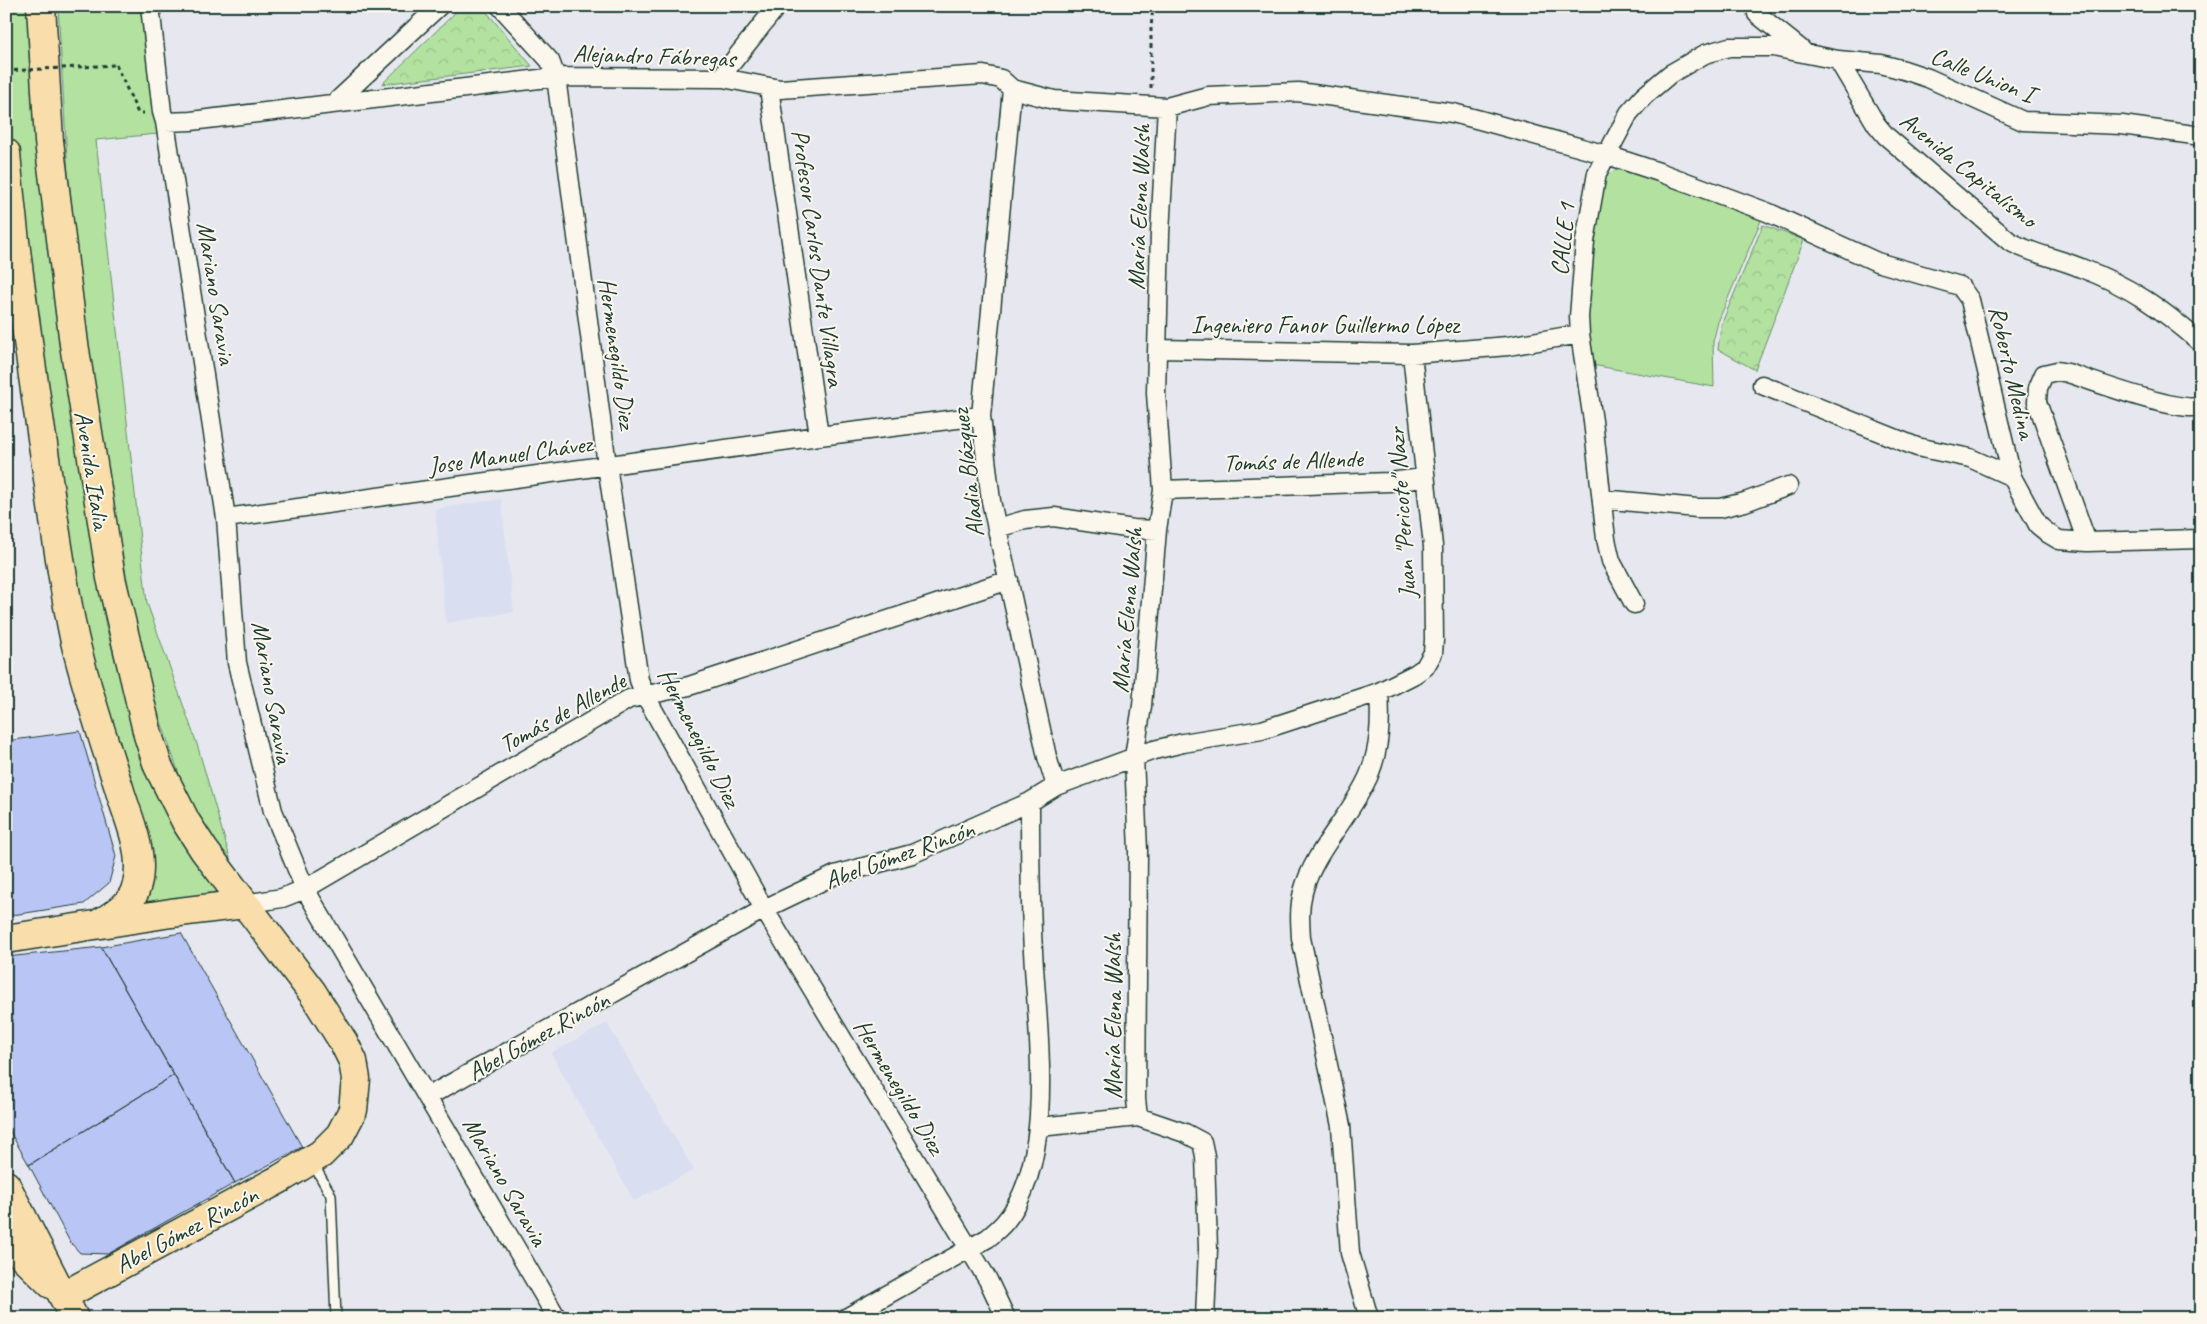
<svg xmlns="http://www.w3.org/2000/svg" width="2207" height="1324" font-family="Caveat,sans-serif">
<defs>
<pattern id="park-crowns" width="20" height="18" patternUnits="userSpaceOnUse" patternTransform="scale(1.25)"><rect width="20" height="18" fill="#b2e1a0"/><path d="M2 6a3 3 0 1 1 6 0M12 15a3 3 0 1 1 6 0" fill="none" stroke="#99c28a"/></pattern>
</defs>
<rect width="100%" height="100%" fill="#e7e8ef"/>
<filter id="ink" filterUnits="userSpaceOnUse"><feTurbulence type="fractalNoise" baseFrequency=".02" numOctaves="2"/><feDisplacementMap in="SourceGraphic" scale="10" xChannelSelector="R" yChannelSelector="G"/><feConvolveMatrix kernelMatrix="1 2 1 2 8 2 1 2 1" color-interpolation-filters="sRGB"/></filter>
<g filter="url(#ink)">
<!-- built -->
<path fill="#d9def1" d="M501 499 514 612 446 623 435 509Z
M607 1023 694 1170 634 1201 551 1053Z"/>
<!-- grass -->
<path fill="#b2e1a0" stroke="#688f6a" d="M6 6H29L70 398 105 622 132 725 172 826 224 894 133 908 144 881 88 652 12 153 6 49Z
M58 6H140L157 134 96 140 147 603 197 744 237 882 192 812 144 672 96 410 68 175Z
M1624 169 1635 170 1762 218 1718 322 1713 342 1714 387 1592 365 1588 322 1589 277 1601 182 1613 171Z"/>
<!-- park -->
<path fill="url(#park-crowns)" stroke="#688f6a" d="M462 6 485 10 532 66 382 84Z
M1763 225 1804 240 1755 370 1718 349 1721 325Z"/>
<!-- building -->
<path fill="#b9c5f5" stroke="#1f3d34" d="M80 731 116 856 109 883 84 904 6 916V741Z
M181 933 302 1147 235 1183 101 947Z
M101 947 174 1075 29 1165 6 1125V957Z
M174 1075 235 1183 108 1254 80 1253 70 1242 29 1165Z"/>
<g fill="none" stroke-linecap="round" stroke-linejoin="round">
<defs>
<path id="service" d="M312 1162 331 1195 336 1318"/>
<path id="minor" d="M150 6 162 112 165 122 226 518 237 663 273 811 305 889 557 1318
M500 6 550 61 556 77 607 465 639 680 645 695 764 909 988 1280 1006 1318
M1757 14 1802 50
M1838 60 1876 124 1886 136 2009 241C2031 254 2058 258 2081 268 2130 286 2162 309 2201 343
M723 78 727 69 777 6
M769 88 819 436
M1012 89 981 416 991 501 1047 757 1056 786
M336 102 439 6
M165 122 191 121 556 77 723 78 780 89 983 75 1001 79 1012 89 1054 100 1167 107 1208 96 1298 92 1453 113 1480 120 1607 155 1659 172 1767 212 1877 262 1960 286 1970 300 2012 477 2038 525 2049 534 2059 540 2087 542 2201 539
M1158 349 1412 354 1508 346 1580 334
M1762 385 1917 447 1970 458 2012 477
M1163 490 1389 482 1424 478
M1602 499 1697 508H1720L1745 502 1788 486
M226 518 819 436 981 416
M997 528 1025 520 1054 517 1133 529 1157 530
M2087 542 2037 402 2038 388 2044 374 2057 371 2068 373C2092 381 2180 414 2201 406
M1634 604 1611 561 1606 539 1593 421 1580 334 1579 317 1585 241 1597 173 1629 113 1644 96 1670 74 1705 54 1729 47H1773L1838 60 1881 64 1904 70 1928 78 2023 121 2122 125 2201 136
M244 904 282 898 305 889 629 699 689 686 1009 580
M427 1097 764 909 835 875 912 854 1030 802 1056 786 1154 750 1183 743 1262 730 1379 692 1415 674 1425 667 1433 653 1434 640 1433 546 1412 354
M1138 1117 1136 1099 1138 851 1134 757 1142 706 1157 530 1163 490 1156 393 1160 233 1167 107
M1039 1127 1138 1117 1185 1133 1202 1142 1205 1156 1208 1249 1205 1318
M846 1318 988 1238C994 1233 1000 1228 1005 1222 1057 1160 1037 1028 1033 951 1030 902 1030 852 1030 802
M1369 1318 1350 1253 1341 1126 1301 938C1300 922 1299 907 1303 892 1314 850 1352 815 1369 775 1380 748 1381 721 1379 692"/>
<path id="primary" d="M41 6 49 141 74 344 111 578 148 735 158 766 186 822 204 850 312 992 344 1043 353 1061 356 1079 353 1110 340 1135 321 1154 280 1179 63 1296
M6 153C14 248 28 343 42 438 52 504 60 571 74 637 86 688 103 738 119 788 126 812 139 840 139 866 139 898 126 909 98 924
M6 939 171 913 244 904
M6 1185 74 1318
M6 1240 51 1284"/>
</defs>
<!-- service casing -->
<use href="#service" stroke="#1f3d34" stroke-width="12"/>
<!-- minor casing -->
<use href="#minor" stroke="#1f3d34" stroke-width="21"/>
<!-- primary casing -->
<use href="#primary" stroke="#1f3d34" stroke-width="31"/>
<!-- path -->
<path stroke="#1f3d34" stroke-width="3" stroke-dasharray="4 4" stroke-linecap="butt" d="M116 65 138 113H144
M1151 88V28L1153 6"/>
<!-- service -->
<use href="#service" stroke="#fbf7ec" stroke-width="9"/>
<!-- minor -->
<use href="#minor" stroke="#fbf7ec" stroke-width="18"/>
<!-- primary -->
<use href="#primary" stroke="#f9deab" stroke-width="28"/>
<!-- path-bridge -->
<path stroke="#1f3d34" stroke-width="3" stroke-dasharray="4 4" stroke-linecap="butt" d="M6 71 116 65"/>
</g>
</g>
<g text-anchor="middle" stroke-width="4" stroke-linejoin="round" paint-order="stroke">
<!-- street labels -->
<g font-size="25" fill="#1f3d34" stroke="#fbf7ec">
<text transform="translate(654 55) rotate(2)" y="9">Alejandro Fábregas</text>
<text transform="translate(1983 74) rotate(22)" y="9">Calle Union I</text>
<text transform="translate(1969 169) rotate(39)" y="9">Avenida Capitalismo</text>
<text transform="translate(1138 207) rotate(-88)" y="9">María Elena Walsh</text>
<text transform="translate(1562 239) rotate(-84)" y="9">CALLE 1</text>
<text transform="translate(819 258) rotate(82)" y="9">Profesor Carlos Dante Villagra</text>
<text transform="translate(217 293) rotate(81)" y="9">Mariano Saravia</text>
<text x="1325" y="333">Ingeniero Fanor Guillermo López</text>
<text transform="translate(618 353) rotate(82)" y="9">Hermenegildo Diez</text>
<text transform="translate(2013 372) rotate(77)" y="9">Roberto Medina</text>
<text transform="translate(510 454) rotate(-8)" y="9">Jose Manuel Chávez</text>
<text transform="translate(1293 460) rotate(-2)" y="9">Tomás de Allende</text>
<text transform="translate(93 470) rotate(81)" y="9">Avenida Italia</text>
<text transform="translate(967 473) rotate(-97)" y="9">Aladia Blázquez</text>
<text transform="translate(1401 513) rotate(-94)" y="9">Juan "Pericote" Nazr</text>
<text transform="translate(1126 610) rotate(-85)" y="9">María Elena Walsh</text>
<text transform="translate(273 692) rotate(80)" y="9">Mariano Saravia</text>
<text transform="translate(562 712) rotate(-29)" y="9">Tomás de Allende</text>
<text transform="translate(700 737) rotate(63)" y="9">Hermenegildo Diez</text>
<text transform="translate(899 854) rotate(-20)" y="9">Abel Gómez Rincón</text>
<text transform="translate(1112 1016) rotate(-90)" y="9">María Elena Walsh</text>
<text transform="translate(538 1035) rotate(-29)" y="9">Abel Gómez Rincón</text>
<text transform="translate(900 1086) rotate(59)" y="9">Hermenegildo Diez</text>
<text transform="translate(506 1181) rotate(60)" y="9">Mariano Saravia</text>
<text transform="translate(186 1229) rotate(-28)" y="9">Abel Gómez Rincón</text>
</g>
</g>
<!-- margin -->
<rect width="2207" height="1324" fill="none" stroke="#fbf7ec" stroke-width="25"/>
<rect x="12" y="12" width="2182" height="1299" fill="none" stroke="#1f3d34" stroke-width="2" filter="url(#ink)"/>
</svg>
